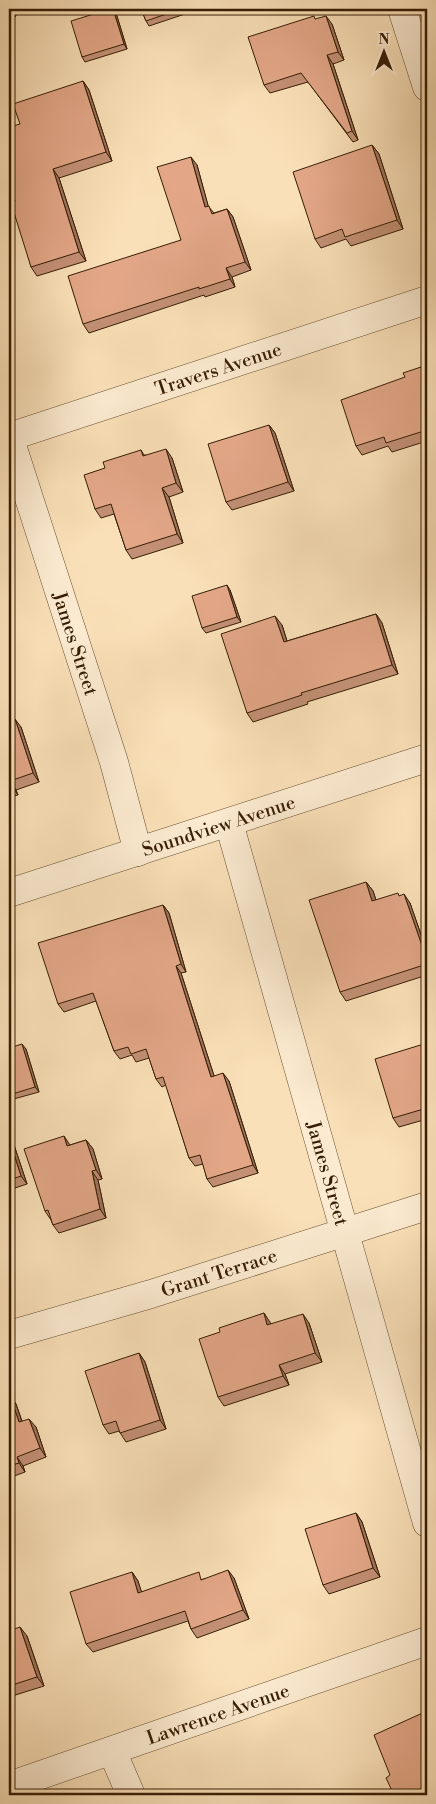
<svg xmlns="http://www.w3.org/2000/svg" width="436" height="1804" font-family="'Libre Bodoni',serif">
<rect width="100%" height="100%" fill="#fae0b8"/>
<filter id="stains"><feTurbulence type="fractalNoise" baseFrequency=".004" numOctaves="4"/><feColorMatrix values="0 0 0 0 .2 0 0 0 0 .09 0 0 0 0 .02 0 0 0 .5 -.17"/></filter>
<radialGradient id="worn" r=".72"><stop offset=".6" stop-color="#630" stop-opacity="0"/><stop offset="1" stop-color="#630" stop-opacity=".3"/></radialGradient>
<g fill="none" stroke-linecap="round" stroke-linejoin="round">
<defs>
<g id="street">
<path d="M402 9 427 87"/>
<path id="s1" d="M9 436 114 762 138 852"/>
<path id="s2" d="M9 437 427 300"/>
<path id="s3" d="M229 823 427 1523"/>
<path id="s4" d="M9 893 427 758"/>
<path id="s5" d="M9 1335 151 1294 427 1206"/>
<path d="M112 1751 131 1795"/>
<path id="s6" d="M9 1786 427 1641"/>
</g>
</defs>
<!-- street casing -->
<use href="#street" stroke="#674e30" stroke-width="29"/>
<!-- street -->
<use href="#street" stroke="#fcebd1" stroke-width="28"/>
</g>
<!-- wall -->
<path fill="#c39075" stroke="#361d03" d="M9 9H19L15 17 9 12Z
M113 9 116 13 127 49 85 62 82 57Z
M141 9H183L185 14 149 26 146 21Z
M316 19 332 24 344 60 333 64 358 140 353 142 308 82 270 93 264 85Z
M83 81 89 90 112 161 59 178 86 261 37 276 31 267 15 201 12 153 20 124Z
M372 145 379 154 403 229 351 246 346 239 321 248 315 239Z
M197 165 208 206 214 213 227 209 233 217 251 270 232 277 235 287 205 297 204 295 89 333 83 324 181 240Z
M427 365V441L392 452 388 446 362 455 356 446 405 377Z
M269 425 275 433 294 491 232 510 226 502Z
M141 450 144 455 172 458 183 492 169 497 183 543 132 559 126 550 114 514 101 518 95 509 105 468Z
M230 590 241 622 206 633 202 628Z
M376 614 382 623 398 674 307 702 308 704 253 722 247 713 282 625 287 641Z
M9 721 21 727 39 782 16 790 18 795 9 797Z
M366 882 373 891 376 900 400 896 410 903 427 952V975L346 1001 340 992Z
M163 905 169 913 186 972 181 973 214 1076 229 1081 258 1173 213 1187 207 1179 203 1164 195 1166 189 1158 166 1085 162 1087 156 1079 149 1058 136 1062 132 1055 120 1059 114 1051 96 1001 64 1012 58 1004Z
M427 1043V1119L399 1127 393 1118Z
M9 1048 26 1049 39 1092 10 1100 9 1098Z
M9 1138 14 1145 27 1184 9 1190Z
M86 1140 93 1149 102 1179 98 1180 106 1218 59 1233 53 1225 51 1220 45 1211 70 1145Z
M264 1313 270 1324 309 1323 322 1362 285 1374 289 1385 224 1406 218 1397 220 1332Z
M139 1353 145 1362 166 1429 126 1442 119 1431 109 1434 103 1425Z
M9 1396H10L16 1404 22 1421 36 1427 46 1457 23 1466 25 1472 9 1478Z
M356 1513 362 1522 380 1577 329 1594 323 1585Z
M132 1572 138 1581 141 1592 204 1579 234 1578 249 1619 197 1638 191 1629 188 1621 93 1652 86 1644Z
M9 1631 27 1636 44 1686 9 1697Z"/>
<!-- shaded-wall -->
<path fill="#9f755f" stroke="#361d03" d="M10 9H19L15 17Z
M113 9 116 13 127 49 124 44Z
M326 16 332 24 344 60 338 52Z
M327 55 333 64 358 140 352 131Z
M83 81 89 90 112 161 106 152Z
M372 145 379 154 403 229 397 220Z
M191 157 197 165 211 216 205 207Z
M53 169 59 178 86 261 79 252Z
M227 209 233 217 251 270 245 262Z
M226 268 232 277 235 287 230 279Z
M269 425 275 433 294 491 288 482Z
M166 449 172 458 183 492 176 483Z
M162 488 169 497 183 543 177 534Z
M227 585 230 590 241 622 237 617Z
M376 614 382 623 398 674 392 665Z
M275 616 282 625 290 651 284 642Z
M15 719 21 727 39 782 33 773Z
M10 781 16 790 18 795 12 786Z
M366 882 373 891 379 910 372 901Z
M404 894 410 903 427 952V960Z
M163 905 169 913 186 972 181 964Z
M176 966 181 973 217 1085 211 1077Z
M22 1044 26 1049 39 1092 35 1087Z
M223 1073 229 1081 258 1173 253 1165Z
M64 1136 70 1145 73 1155 67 1146Z
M9 1138 14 1145 27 1184 21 1176Z
M86 1140 93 1149 102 1179 96 1170Z
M92 1171 98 1180 106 1218 100 1209Z
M264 1313 270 1322 274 1334 267 1325Z
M303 1314 309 1323 322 1362 315 1353Z
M139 1353 145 1362 166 1429 160 1420Z
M279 1365 285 1374 289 1385 283 1376Z
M10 1396 16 1404 25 1431 19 1422Z
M29 1419 36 1427 46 1457 40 1448Z
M17 1457 23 1466 25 1472 19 1463Z
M356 1513 362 1522 380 1577 373 1568Z
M228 1570 234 1578 249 1619 243 1610Z
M132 1572 138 1581 145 1602 138 1593Z
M20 1627 27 1636 44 1686 37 1677Z"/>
<!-- building -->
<path fill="#e3a788" stroke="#361d03" d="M110 9H113L124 44 82 57 71 21Z
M141 9H181L146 21Z
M314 16 315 19 326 16 338 52 327 55 352 131 347 133 301 73 264 85 248 37Z
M83 81 106 152 53 169 79 252 31 267 11 203 15 201 9 184V154L12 153 9 144V127L20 124 13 104Z
M372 145 397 220 345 237 342 229 315 239 293 172Z
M191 157 205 207 209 206 212 214 227 209 245 262 226 268 230 279 199 289V287L83 324 68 276 181 240 157 167Z
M427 365V430L386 443 384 437 356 446 341 400 405 377 403 373Z
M269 425 288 482 226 502 208 444Z
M166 449 176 483 162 488 177 534 126 550 111 504 95 509 84 475 105 468 103 462 141 450 143 456Z
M227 585 237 617 202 628 192 596Z
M376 614 392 665 301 693 302 695 247 713 221 634 275 616 284 642Z
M15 719 33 773 10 781 12 786 9 787V721Z
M366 882 372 901 398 893 399 896 404 894 427 960V964L340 992 309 900Z
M163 905 181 964 176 966 211 1077 223 1073 253 1165 207 1179 200 1155 189 1158 163 1077 156 1079 146 1049 131 1054 128 1047 114 1051 93 993 58 1004 38 943Z
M427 1043V1108L393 1118 375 1059Z
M22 1044 35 1087 9 1095V1048Z
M64 1136 67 1146 86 1140 96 1170 92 1171 100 1209 53 1225 48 1210 45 1211 24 1149Z
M9 1139 21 1176 9 1180Z
M264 1313 267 1325 303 1314 315 1353 279 1365 283 1376 218 1397 199 1339 220 1332 219 1328Z
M139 1353 160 1420 120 1433 116 1421 103 1425 85 1371Z
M9 1396H10L19 1422 29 1419 40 1448 17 1457 19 1463 9 1466Z
M356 1513 373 1568 323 1585 305 1529Z
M228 1570 243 1610 191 1629 185 1611 86 1644 70 1592 132 1572 138 1593 199 1572 201 1580Z
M20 1627 37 1677 9 1686V1631Z
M427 1711V1795H394L386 1778 390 1775 374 1735Z"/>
<g text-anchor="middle" stroke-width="5" stroke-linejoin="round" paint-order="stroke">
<!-- street labels -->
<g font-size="19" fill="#361d03" stroke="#fcebd1">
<text dy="7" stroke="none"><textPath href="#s2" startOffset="220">Travers Avenue</textPath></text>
<text dy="7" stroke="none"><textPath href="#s1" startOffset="218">James Street</textPath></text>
<text dy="7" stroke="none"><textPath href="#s4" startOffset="220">Soundview Avenue</textPath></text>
<text dy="7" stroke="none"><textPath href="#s3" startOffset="364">James Street</textPath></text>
<text dy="7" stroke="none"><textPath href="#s5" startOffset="219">Grant Terrace</textPath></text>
<text dy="7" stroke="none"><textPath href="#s6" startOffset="221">Lawrence Avenue</textPath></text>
</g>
</g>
<!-- margin -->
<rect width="436" height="1804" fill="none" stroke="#fae0b8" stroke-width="30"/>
<rect x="10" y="10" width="416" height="1784" fill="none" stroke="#361d03" stroke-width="2.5"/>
<rect x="15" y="15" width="406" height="1774" fill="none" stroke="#361d03"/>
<!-- north arrow -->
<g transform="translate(384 52)" stroke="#fcebd1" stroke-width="4" paint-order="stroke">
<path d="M0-4L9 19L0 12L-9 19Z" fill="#361d03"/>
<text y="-8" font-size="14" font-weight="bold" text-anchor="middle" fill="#361d03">N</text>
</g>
<rect width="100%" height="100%" filter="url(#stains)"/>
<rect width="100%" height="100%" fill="url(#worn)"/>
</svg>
